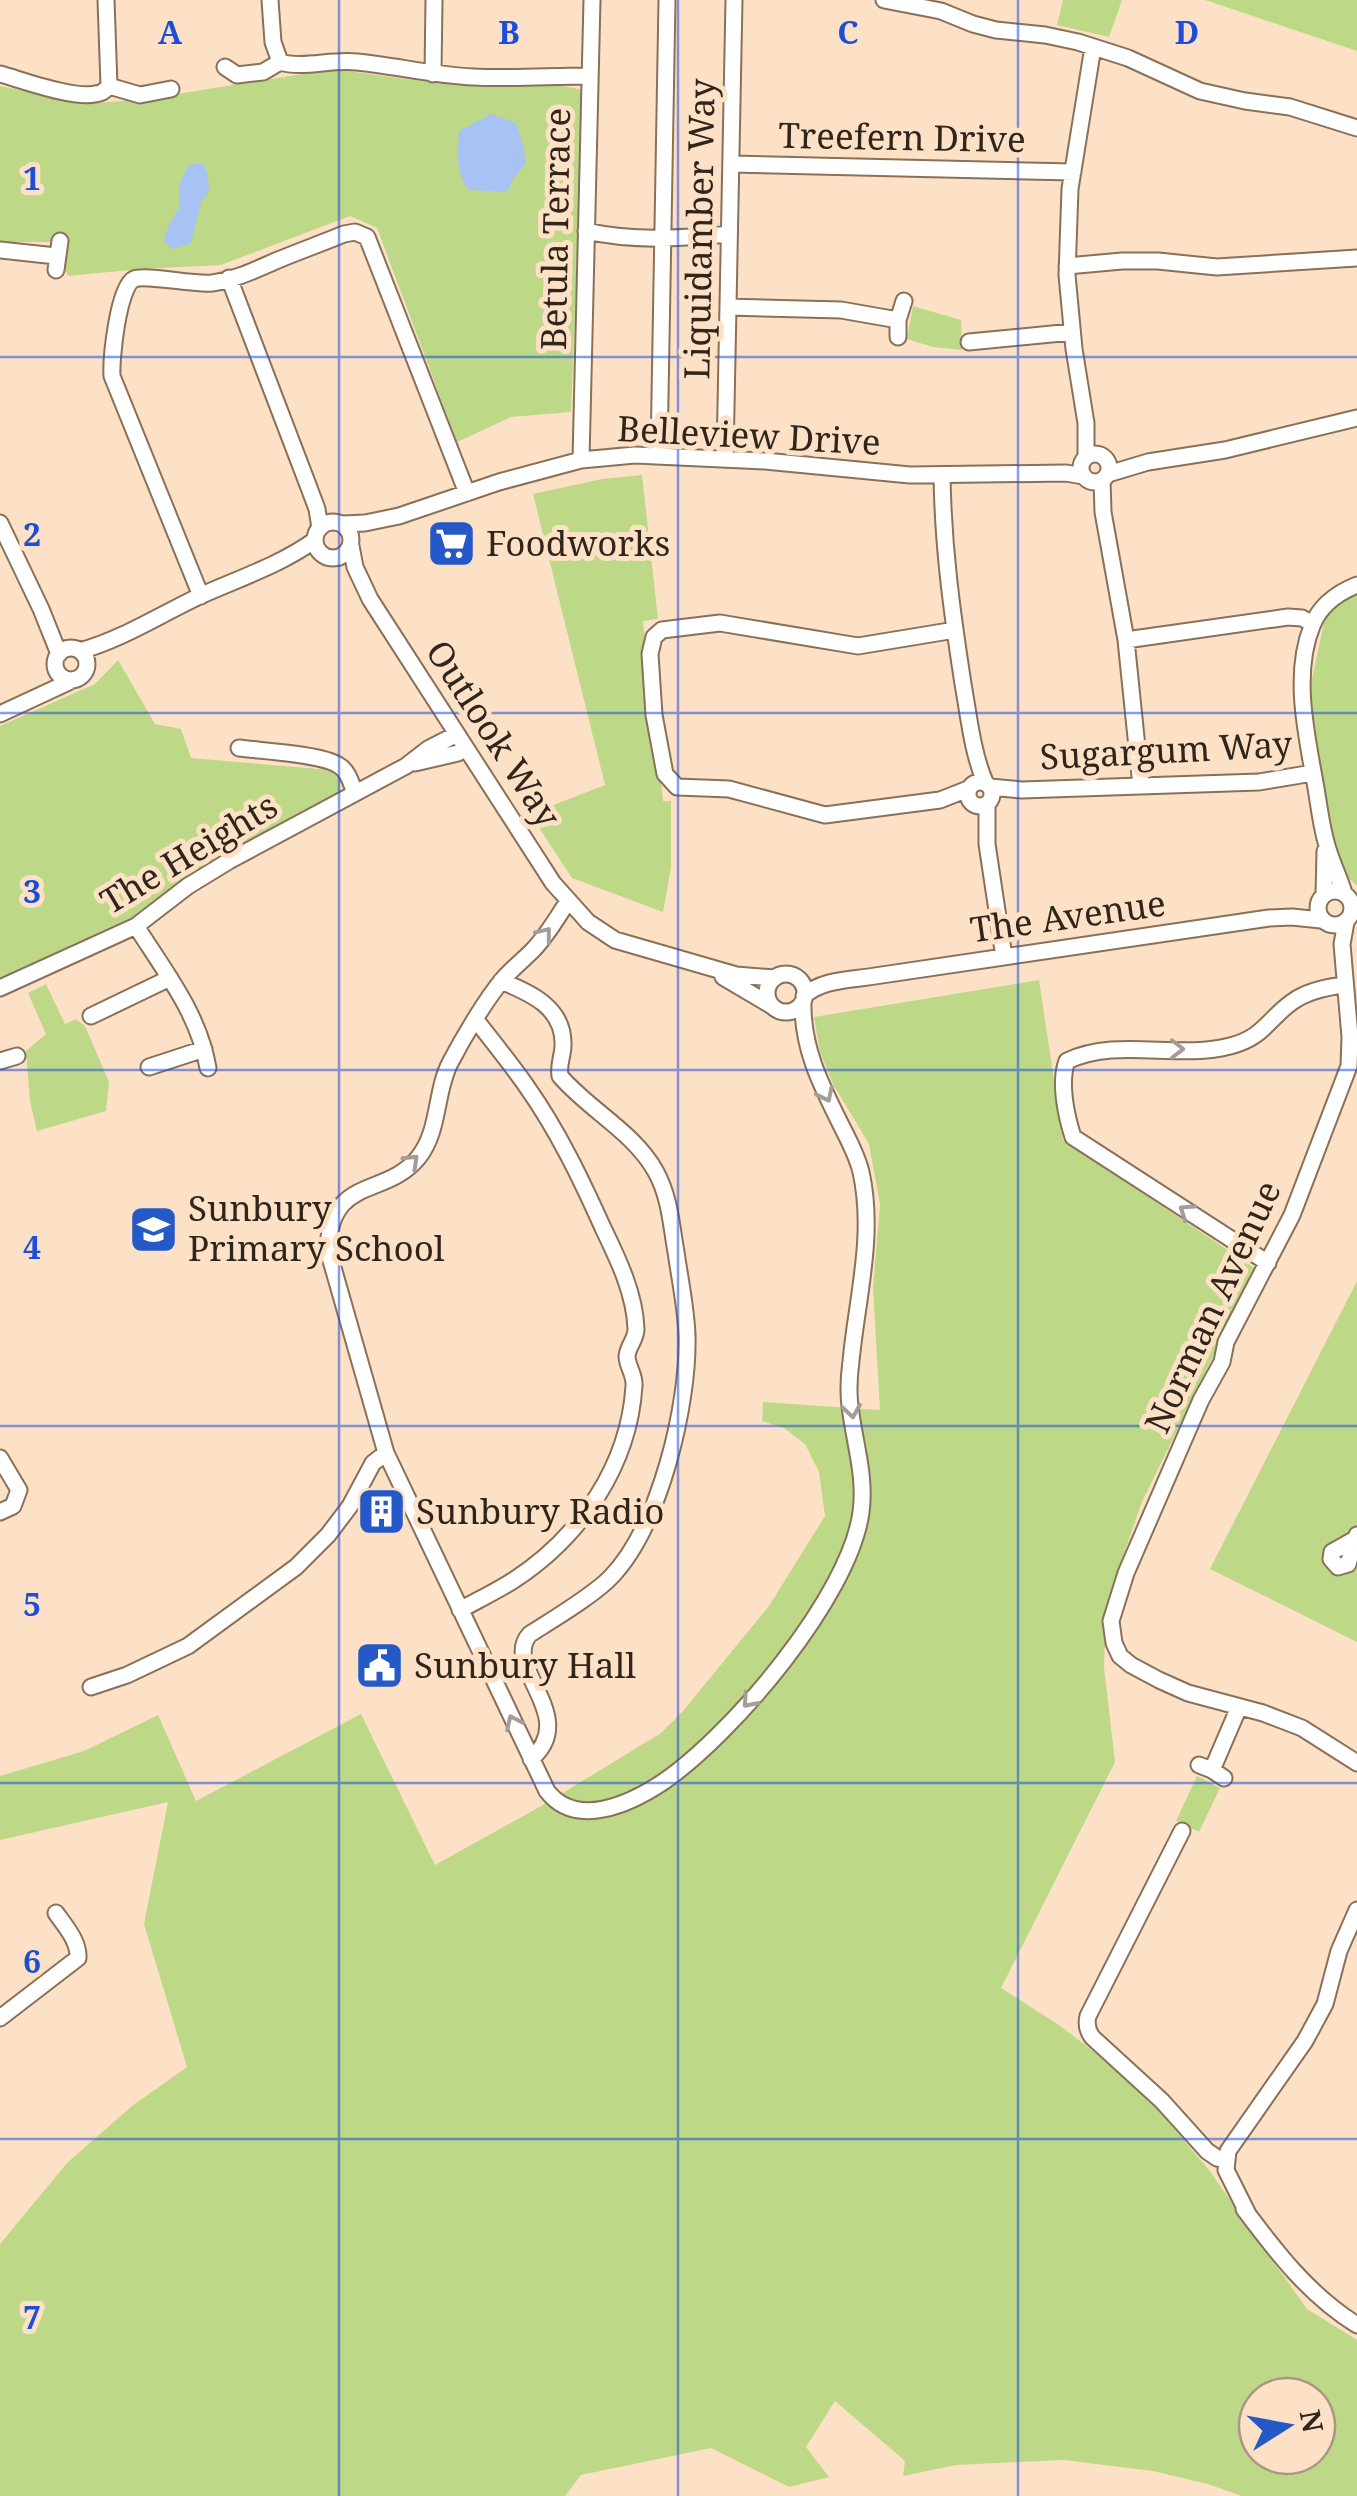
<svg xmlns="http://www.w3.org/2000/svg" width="1357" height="2496" font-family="'Noto Serif',serif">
<rect width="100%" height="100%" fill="#fde1c7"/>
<!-- green -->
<path fill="#bdd987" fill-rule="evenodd" d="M1063 0H1122L1109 37 1057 25Z
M1205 0H1357V51Z
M333 69 435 83 536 81 584 90 571 412 511 417 457 442 377 228 350 216 221 265 141 269 68 276 53 242H0V86L85 104 146 99Z
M913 306 961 320 962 350 933 347 907 339Z
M642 475 658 619 643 621 663 801H671V868L663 912 572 878 530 814 605 785 533 494 602 479Z
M1357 592V886L1332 862 1310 688 1326 613Z
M118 660 155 724 181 729 191 758 331 770 340 781V793L201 869 134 916 0 978V726L95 684Z
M1039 980 1063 1140 1256 1269 1142 1502 1106 1605 1104 1667 1115 1762 1001 1988 1059 2025 1106 2061 1162 2114 1209 2170 1307 2309 1357 2340V2496H1242L1208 2484 1153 2471 1063 2460 956 2465 903 2476 905 2461 835 2401 806 2447 829 2477 789 2487 711 2448 581 2475 565 2496H0V2244L67 2163 132 2106 187 2067 144 1924 168 1802 0 1840V1776L84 1751 158 1715 196 1801 361 1714 435 1865 543 1805 661 1733 683 1711 769 1606 825 1516 819 1472 805 1444 784 1428 762 1421 763 1402 880 1410 873 1288 880 1204 869 1144 834 1086 820 1052 814 1017ZM1257 2396H1317V2456H1257Z
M46 984 65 1024 76 1019 85 1026 109 1082 106 1111 37 1131 30 1101 26 1051 46 1034 28 993Z
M1357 1281V1642L1210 1569Z
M1197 1776 1220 1788 1199 1832 1176 1821Z"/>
<!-- water -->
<path fill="#a7c2f3" d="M491 114 516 123 523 144 526 163 513 179 507 192 469 190C455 172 457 153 459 131Z
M203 163 208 175 209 191 201 202 191 243 172 249 163 241 170 223 179 208V185L188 165Z"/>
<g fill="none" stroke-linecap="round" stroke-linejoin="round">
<defs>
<path id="minor" d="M106 0 109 86
M270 0 273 42 280 62
M884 0 941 11 973 24 996 30 1045 35 1078 42 1128 58 1200 91 1245 101 1290 107 1357 128
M225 67 237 75 263 72 280 62C303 69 331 59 357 62 396 66 434 75 473 77 511 79 551 76 590 76
M0 74C22 80 74 99 95 94 103 93 104 91 109 86
M433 74 434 0
M109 86 140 95 171 89
M731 164 1073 172
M586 231C635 242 681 238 729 234
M0 250 56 256
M1067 266 1122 261H1158L1217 267 1357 258
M56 270 60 241
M229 278 308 485 317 509 320 528
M728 307 841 310 898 320
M898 337V320L904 301
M969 342 1072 332
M1081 468a14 14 0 1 1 28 0a14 14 0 1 1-28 0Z
M659 454 667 0
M1086 457V423L1074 349 1067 275 1070 189 1093 47
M725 458 734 0
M581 460 592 0
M1108 474 1148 462 1225 450 1357 418
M942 475C943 548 952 612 963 684 969 717 972 751 985 782
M1102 480 1103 512 1126 640 1141 786
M315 540a18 18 0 1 1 36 0a18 18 0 1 1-36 0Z
M0 523 41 609 59 654
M343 524 365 523 399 516 499 482 581 460 635 455 765 461 910 475 1066 473 1083 476
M351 546 355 567 370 599 553 883 588 922 615 940 736 975 775 978
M201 596 112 376C111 359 118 287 134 279 145 274 193 285 212 283 235 280 257 269 278 260 300 251 322 243 344 234L355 232 367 237 467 493
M955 630 858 646 720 623 662 630 654 637 650 654 654 715 665 774 677 787 729 789 825 815 940 800 968 789
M1126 640 1288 617 1302 618 1313 624
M55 664a16 16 0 1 1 32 0a16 16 0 1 1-32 0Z
M80 651C123 639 161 614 202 595 240 578 280 565 315 540
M0 714 71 681
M239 748C262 751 321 754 338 765 348 770 351 783 355 793
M415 763 458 753 466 748
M968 794a12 12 0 1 1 24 0a12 12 0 1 1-24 0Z
M990 787 1022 790 1259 782 1313 773
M987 804V844L1004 957
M1318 908a17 17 0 1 1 34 0a17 17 0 1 1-34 0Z
M1344 893C1339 876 1330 859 1326 842 1321 824 1319 806 1316 788 1307 737 1292 675 1312 626 1320 605 1337 593 1357 585
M1324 895 1325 851
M568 901C557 918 547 936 532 951 523 960 513 968 504 978 486 999 463 1038 450 1063 435 1092 440 1131 418 1158 385 1198 330 1175 328 1250L386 1453 547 1791C576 1829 630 1804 663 1782 732 1735 850 1596 861 1512 866 1475 854 1442 850 1406 848 1391 849 1376 851 1361 857 1298 875 1235 861 1172 857 1155 848 1139 840 1123 820 1083 802 1047 803 1002
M1346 922 1342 944 1350 1037 1349 1066 1292 1215 1226 1342 1222 1362 1201 1400 1126 1573 1111 1621 1114 1643 1120 1656 1131 1665 1159 1680 1188 1693 1263 1713 1302 1728 1357 1763
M136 926C165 972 199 1014 208 1068
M767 993a19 19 0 1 1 38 0a19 19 0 1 1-38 0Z
M723 977 772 1006
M501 981C530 993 564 1007 563 1045 563 1056 558 1064 560 1076 589 1110 634 1132 656 1172 670 1198 671 1224 676 1252 680 1280 686 1308 687 1335 689 1404 660 1526 611 1577 594 1595 552 1620 530 1634 500 1666 581 1716 531 1759
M0 988 136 926 188 886 229 861 406 766 428 749 457 734
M804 996C822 979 851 980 875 976L1269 918 1292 917 1321 920
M91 1016 170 978
M0 1061 17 1056
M149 1067 204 1049
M1268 1263 1073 1137C1066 1115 1059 1082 1067 1061 1118 1037 1177 1060 1230 1046 1263 1038 1268 1019 1292 1002 1307 991 1327 987 1344 985
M0 1458 19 1490 13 1506 0 1512
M1355 1539 1332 1552 1331 1559 1338 1567 1348 1564 1357 1535
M460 1610C478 1600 497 1591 514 1580 580 1537 629 1466 634 1386 635 1375 628 1368 627 1357 627 1347 636 1340 636 1329 635 1294 618 1259 603 1228 581 1179 558 1131 527 1087 511 1064 493 1042 476 1020
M91 1687 127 1675 188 1646 296 1567 328 1535 350 1506 373 1463 386 1453
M1199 1765 1212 1770 1224 1778
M1212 1770 1239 1707
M1182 1831 1088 2016C1086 2024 1087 2030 1092 2037L1162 2101 1207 2151 1217 2158 1225 2160
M0 2018 78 1958C79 1941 65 1926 56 1913
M1244 2209C1277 2253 1309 2295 1357 2325
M1248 2214 1226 2170 1228 2151 1305 2041 1325 2004 1339 1951 1357 1910"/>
</defs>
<!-- minor casing -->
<use href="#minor" stroke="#897059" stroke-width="19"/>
<!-- minor -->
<use href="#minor" stroke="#fff" stroke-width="15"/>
</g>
<!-- one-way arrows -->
<defs><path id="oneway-chevron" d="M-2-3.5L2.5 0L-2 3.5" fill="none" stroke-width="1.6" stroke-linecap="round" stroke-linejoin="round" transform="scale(2.5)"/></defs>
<g stroke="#a29d98">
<use href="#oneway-chevron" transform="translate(545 934) rotate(-52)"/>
<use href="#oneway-chevron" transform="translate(1177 1049)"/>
<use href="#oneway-chevron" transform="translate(826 1095) rotate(64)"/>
<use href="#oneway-chevron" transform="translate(412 1161) rotate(-44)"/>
<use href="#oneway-chevron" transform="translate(1186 1211) rotate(-146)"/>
<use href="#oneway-chevron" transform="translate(852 1411) rotate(81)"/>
<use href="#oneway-chevron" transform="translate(749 1701) rotate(131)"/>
<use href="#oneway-chevron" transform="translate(513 1722) rotate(-115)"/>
</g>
<!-- grid -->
<path fill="none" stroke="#1d4ed8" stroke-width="2.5" stroke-opacity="0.55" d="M339 0V2496M678 0V2496M1018 0V2496M0 357H1357M0 713H1357M0 1070H1357M0 1426H1357M0 1783H1357M0 2139H1357"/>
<!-- icons -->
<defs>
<symbol id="supermarket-square" viewBox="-11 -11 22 22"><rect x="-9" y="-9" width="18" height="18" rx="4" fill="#2559c7" stroke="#fde1c7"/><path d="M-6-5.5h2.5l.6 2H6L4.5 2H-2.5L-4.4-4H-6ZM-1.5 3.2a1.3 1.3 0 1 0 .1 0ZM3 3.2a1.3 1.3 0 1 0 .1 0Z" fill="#fff"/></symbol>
<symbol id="school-square" viewBox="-11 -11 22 22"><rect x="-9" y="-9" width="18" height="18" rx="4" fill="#2559c7" stroke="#fde1c7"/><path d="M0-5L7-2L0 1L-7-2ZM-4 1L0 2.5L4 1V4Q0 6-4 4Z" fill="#fff"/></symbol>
<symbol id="building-square" viewBox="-11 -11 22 22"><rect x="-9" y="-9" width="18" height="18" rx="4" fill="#2559c7" stroke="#fde1c7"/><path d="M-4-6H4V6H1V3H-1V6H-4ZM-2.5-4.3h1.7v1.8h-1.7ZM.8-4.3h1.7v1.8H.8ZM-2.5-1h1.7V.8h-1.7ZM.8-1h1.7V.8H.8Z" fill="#fff"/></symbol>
<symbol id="civic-square" viewBox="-11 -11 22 22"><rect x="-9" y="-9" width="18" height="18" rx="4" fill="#2559c7" stroke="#fde1c7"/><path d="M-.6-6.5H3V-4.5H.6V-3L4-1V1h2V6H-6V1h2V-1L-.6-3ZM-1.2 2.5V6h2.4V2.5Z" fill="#fff"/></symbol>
</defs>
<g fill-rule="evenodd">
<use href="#supermarket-square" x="424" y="516" width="55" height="55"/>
<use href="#school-square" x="126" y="1202" width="55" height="55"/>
<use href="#building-square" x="354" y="1484" width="55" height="55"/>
<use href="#civic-square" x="352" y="1638" width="55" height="55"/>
</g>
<g text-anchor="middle" stroke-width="10" stroke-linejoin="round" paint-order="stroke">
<!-- street labels -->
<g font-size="35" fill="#30251b" stroke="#fde1c7">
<text transform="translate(902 138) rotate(1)" y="12">Treefern Drive</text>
<text transform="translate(556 229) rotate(-89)" y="12">Betula Terrace</text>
<text transform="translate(700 229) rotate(-89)" y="12">Liquidamber Way</text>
<text transform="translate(749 436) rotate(3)" y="12">Belleview Drive</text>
<text transform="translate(493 734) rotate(57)" y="12">Outlook Way</text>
<text transform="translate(1166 751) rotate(-3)" y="12">Sugargum Way</text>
<text transform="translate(189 854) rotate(-31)" y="12">The Heights</text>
<text transform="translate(1068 917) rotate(-8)" y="12">The Avenue</text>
<text transform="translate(1213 1307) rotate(-65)" y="12">Norman Avenue</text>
</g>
<!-- poi labels -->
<g font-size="35" fill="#30251b" stroke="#fde1c7" text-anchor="start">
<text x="486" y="556">Foodworks</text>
<text x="188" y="1221">Sunbury<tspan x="188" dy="40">Primary School</tspan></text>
<text x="416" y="1524">Sunbury Radio</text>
<text x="414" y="1678">Sunbury Hall</text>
</g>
</g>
<g font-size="32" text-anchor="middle" font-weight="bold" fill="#1d4ed8" stroke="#fde1c7" stroke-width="10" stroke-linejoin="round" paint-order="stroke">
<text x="170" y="44">A</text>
<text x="509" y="44">B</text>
<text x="848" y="44">C</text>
<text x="1187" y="44">D</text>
<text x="32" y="190">1</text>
<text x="32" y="546">2</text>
<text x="32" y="903">3</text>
<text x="32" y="1259">4</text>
<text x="32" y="1616">5</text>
<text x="32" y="1973">6</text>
<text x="32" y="2329">7</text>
</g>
<!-- north arrow -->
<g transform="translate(1287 2426) rotate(79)"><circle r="48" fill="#fde1c7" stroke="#ab9682" stroke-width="2.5"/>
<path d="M0-8L18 38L0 25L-18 38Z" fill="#2559c7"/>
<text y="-15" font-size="28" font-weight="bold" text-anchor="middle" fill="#30251b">N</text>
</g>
</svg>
